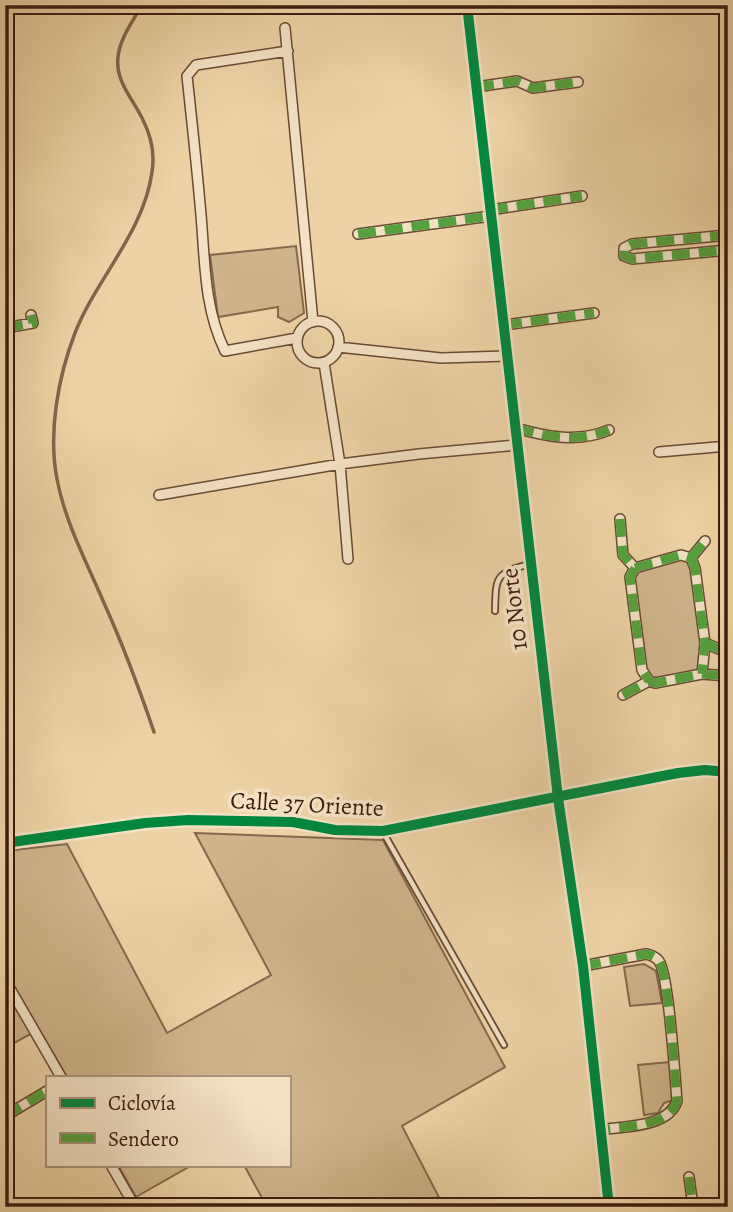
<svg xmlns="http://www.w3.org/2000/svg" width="733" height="1212" font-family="Alegreya,serif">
<rect width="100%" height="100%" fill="#edd3a5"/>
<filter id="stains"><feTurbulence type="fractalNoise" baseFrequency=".00286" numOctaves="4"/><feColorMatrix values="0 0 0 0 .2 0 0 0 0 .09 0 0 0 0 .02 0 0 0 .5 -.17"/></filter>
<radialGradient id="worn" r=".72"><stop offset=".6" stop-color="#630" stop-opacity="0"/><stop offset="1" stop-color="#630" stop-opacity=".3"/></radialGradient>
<!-- green -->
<path fill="#cfb48b" stroke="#86684c" stroke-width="2" d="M296 246 304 313 289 322 278 317V307L218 317 210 255Z
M691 558 705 643 702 674 655 683 644 676 630 577 644 564Z
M195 833 383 840 505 1067 402 1126 444 1207H267L244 1165H289V1077H67L5 971V851L67 844 167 1033 271 975Z
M644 964 656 971 662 1003 630 1006 624 967Z
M5 980 36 1031 5 1048Z
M670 1062 673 1100 664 1103 658 1113 644 1115 638 1065Z
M118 1165H192L136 1197Z"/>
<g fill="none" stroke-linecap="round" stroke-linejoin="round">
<!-- stream -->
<path stroke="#83654a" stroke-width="3.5" d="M142 5C133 21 120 38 118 57 115 82 134 100 143 120 151 136 155 154 152 172 144 232 96 279 75 333 58 377 48 433 57 479 65 522 87 563 104 603 123 645 139 688 154 732"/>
<defs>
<path id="lane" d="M495 611C496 578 494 573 530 564
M383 832 504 1045"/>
<path id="street" d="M467 5 558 798 583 966 609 1207
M285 28 313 322
M288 51 196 65 187 76C192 122 197 168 201 215 205 261 204 308 225 351L297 338
M476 87 517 81 533 88 578 82
M490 210 582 196
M358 234 491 216
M728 235 632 244 624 248V256L632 259 728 250
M297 342a21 21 0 1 1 42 0a21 21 0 1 1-42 0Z
M504 325 594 313
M5 328 33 323 31 315
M338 347 441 358 507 356
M324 363 340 464 348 559
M516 428C547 437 578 443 609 430
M659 452 728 446
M5 483H9
M159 495 340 464 419 454 517 445
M620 519 623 555 635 568 630 577 642 670 649 681
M691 558 695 568 705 643 702 674
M691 558 705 541
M635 568 681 555 691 558
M705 643 728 653
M649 681 655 683 702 674 728 676
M623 695 649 681
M5 843 145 823 188 820 293 822 335 830 383 831 678 773 705 770 728 772
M583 966 646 954C651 955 656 957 659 961 669 976 675 1078 677 1101 668 1128 624 1126 600 1130
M5 980 61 1077
M5 1116 47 1091
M111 1165 135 1207
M689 1177 693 1207"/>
</defs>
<!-- lane casing -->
<use href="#lane" stroke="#694a34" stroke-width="8"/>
<!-- street casing -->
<use href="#street" stroke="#694a34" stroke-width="12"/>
<!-- lane -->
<use href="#lane" stroke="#f3e2c4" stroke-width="4.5"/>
<!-- street -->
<use href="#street" stroke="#f3e2c4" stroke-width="9"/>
<!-- quiet -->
<path stroke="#54a13e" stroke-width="9" stroke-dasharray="18 9" stroke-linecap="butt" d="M476 87 517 81 533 88 578 82
M490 210 582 196
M358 234 491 216
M728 235 632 244 624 248V256L632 259 728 250
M504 325 594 313
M5 328 33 323 31 315
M516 428C547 437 578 443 609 430
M5 483H9
M620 519 623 555 635 568 630 577 642 670 649 681
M691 558 695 568 705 643 702 674
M691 558 705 541
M635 568 681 555 691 558
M705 643 728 653
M649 681 655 683 702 674 728 676
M623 695 649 681
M583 966 646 954C651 955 656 957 659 961 669 976 675 1078 677 1101 668 1128 624 1126 600 1130
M5 1116 47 1091
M689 1177 693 1207"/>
<defs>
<path id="cycleway" d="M467 5 558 798 583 966 609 1207
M5 843 145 823 188 820 293 822 335 830 383 831 678 773 705 770 728 772"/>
</defs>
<!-- cycleway casing -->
<use href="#cycleway" stroke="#f3e2c4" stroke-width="15"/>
<!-- cycleway -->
<use href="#cycleway" stroke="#00873e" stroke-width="10"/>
</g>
<g text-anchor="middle" stroke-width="7" stroke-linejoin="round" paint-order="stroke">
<!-- street labels -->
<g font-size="24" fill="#3d1c0e" stroke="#f3e2c4">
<text transform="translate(514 609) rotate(-97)" y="8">10 Norte</text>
<text transform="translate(307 804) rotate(3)" y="8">Calle 37 Oriente</text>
</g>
</g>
<!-- margin -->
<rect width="733" height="1212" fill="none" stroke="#edd3a5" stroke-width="28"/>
<rect x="7" y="7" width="719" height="1198" fill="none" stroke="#3d1c0e" stroke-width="3.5"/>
<rect x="14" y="14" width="705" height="1184" fill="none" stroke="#3d1c0e" stroke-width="2"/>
<!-- legend -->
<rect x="46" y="1076" width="245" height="91" fill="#f3e2c4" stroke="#aa937b" stroke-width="2"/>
<rect x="60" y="1098" width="35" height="10" fill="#00873e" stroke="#aa937b" stroke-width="2"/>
<text x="108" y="1110" font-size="21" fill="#3d1c0e">Ciclovía</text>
<rect x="60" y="1133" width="35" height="10" fill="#54a13e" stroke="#aa937b" stroke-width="2"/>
<text x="108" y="1146" font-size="21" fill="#3d1c0e">Sendero</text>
<rect width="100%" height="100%" filter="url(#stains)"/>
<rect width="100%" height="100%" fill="url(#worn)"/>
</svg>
